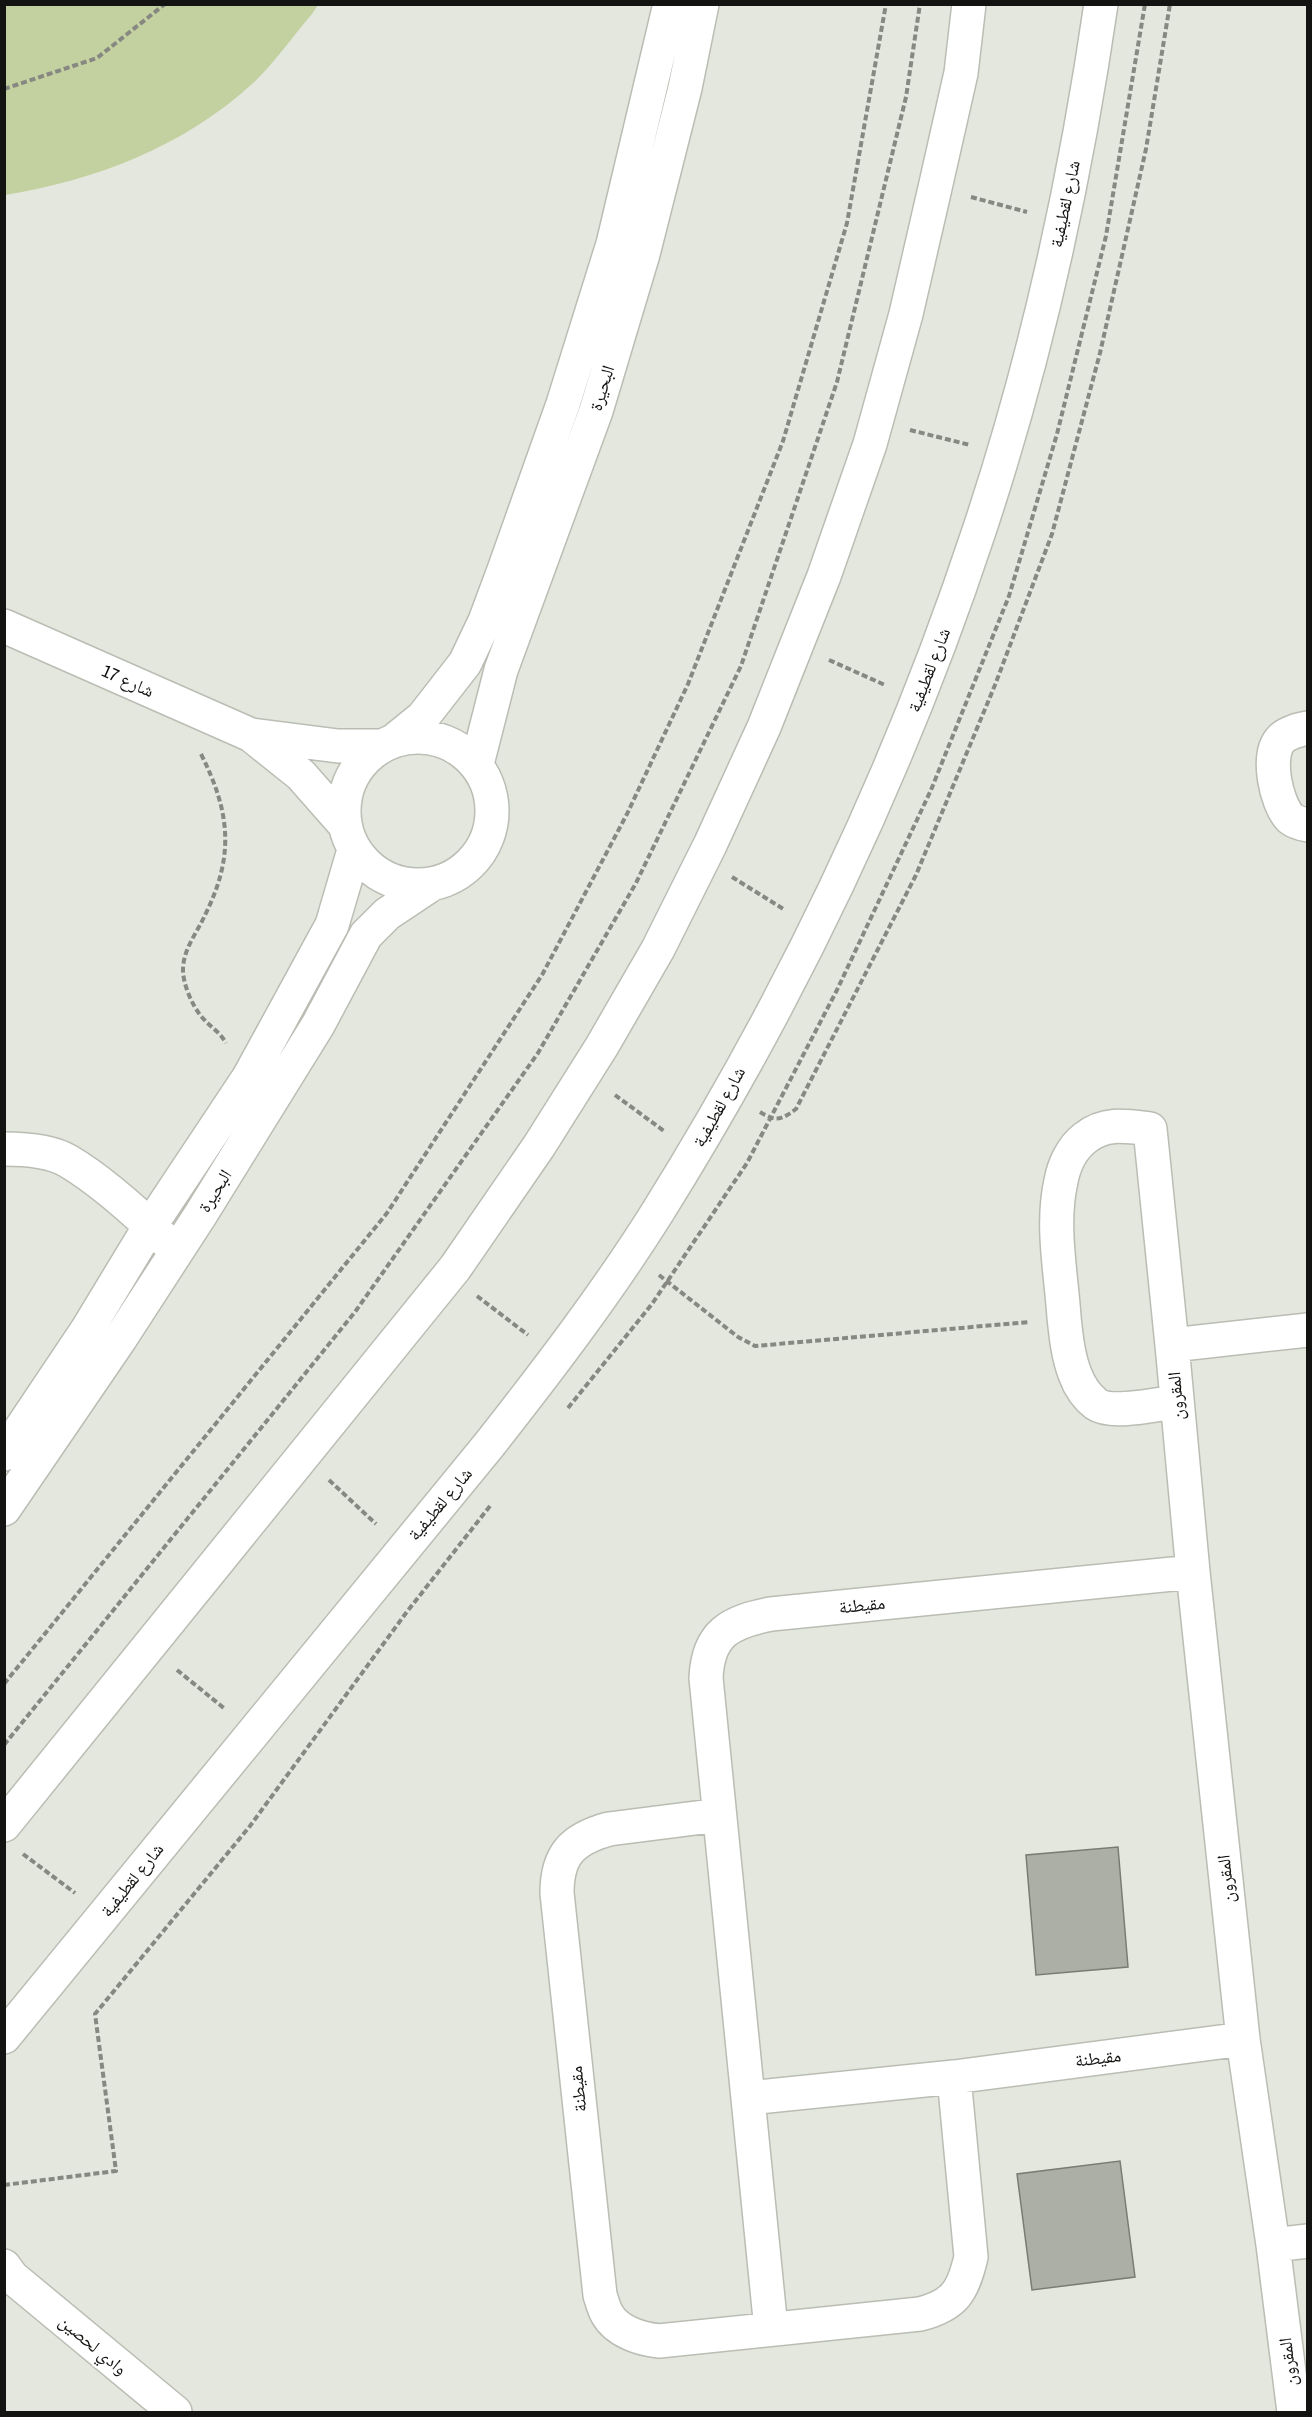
<svg xmlns="http://www.w3.org/2000/svg" width="1312" height="2417" font-family="'Archivo Narrow','Noto Naskh Arabic',sans-serif">
<rect width="100%" height="100%" fill="#e4e7dd"/>
<!-- green -->
<path fill="#c3d09f" d="M5 4H318V5L312 14C292 37 274 64 252 84 183 147 96 180 5 195Z"/>
<!-- building -->
<path fill="#acafa5" stroke="#797c73" stroke-width="1.5" d="M1118 1847 1128 1967 1036 1975 1026 1855Z
M1120 2161 1135 2277 1032 2290 1017 2174Z"/>
<g fill="none" stroke-linecap="round" stroke-linejoin="round">
<defs>
<path id="minor" d="M4 626 251 735 301 775 345 825
M1308 728C1298 730 1289 732 1282 738 1265 754 1276 803 1290 818 1295 822 1302 824 1308 825
M251 735 338 746H380
M344 811a74 74 0 1 1 148 0a74 74 0 1 1-148 0Z
M396 739 423 717 465 663 485 621 504 570 563 404 613 244 670 4
M477 764 501 670 596 411 643 254 685 88 702 4
M4 1149C25 1149 51 1151 68 1161 102 1181 138 1214 166 1241
M1172 1345 1150 1129C1126 1126 1105 1122 1085 1138 1072 1148 1064 1165 1061 1181 1051 1225 1061 1272 1064 1317 1066 1336 1068 1356 1075 1374 1079 1385 1087 1397 1096 1404 1112 1415 1157 1404 1176 1402
M4 1454 87 1330 150 1226 249 1077 332 925 354 850
M4 1509 120 1339 201 1214 318 1025 366 935 387 914 432 884
M719 1815 609 1829C572 1839 557 1855 557 1893L600 2295C602 2301 604 2309 607 2314 617 2332 641 2339 659 2341L920 2314C955 2305 963 2291 971 2257L954 2077
M4 1825 455 1268 539 1146 602 1046 658 949 710 845 764 727 824 576 870 444 906 314 935 188 961 73 969 4
M4 2037 489 1445C548 1370 606 1294 657 1213 790 1000 900 770 979 531 1036 360 1075 183 1101 4
M748 2098 954 2077 1243 2039
M1273 2245 1308 2241
M4 2266 12 2277 175 2412
M771 2329 706 1678C708 1633 730 1622 771 1614L1193 1572
M1294 2412 1273 2245 1243 2039 1193 1572 1172 1345 1308 1330"/>
</defs>
<!-- minor casing -->
<use href="#minor" stroke="#babdb3" stroke-width="36"/>
<!-- path -->
<path stroke="#868881" stroke-width="4" stroke-dasharray="6 3" stroke-linecap="butt" d="M4 89 97 58 165 4
M971 197 1027 212
M910 430 970 445
M829 660 885 685
M201 754C230 812 235 855 205 915 197 933 183 949 183 970 183 984 192 1005 201 1016 209 1026 220 1032 226 1043
M732 877 785 910
M615 1095 664 1131
M760 1112C776 1122 781 1120 796 1109L916 875 995 685 1052 534 1100 353 1146 149 1170 4
M659 1275 738 1337 755 1346 1029 1322
M477 1296 528 1335
M568 1408 652 1304 747 1163 837 990 931 790 1009 596 1057 434 1106 236 1145 4
M329 1480 376 1524
M177 1670 225 1709
M4 1684 387 1213 542 975 627 814 688 684 783 441 847 223 886 4
M4 1745 355 1312 538 1053 636 883 741 666 837 382 906 97 920 4
M23 1854 75 1893
M4 2185 116 2171 95 2014 250 1826 406 1613 490 1506"/>
<!-- minor -->
<use href="#minor" stroke="#fff" stroke-width="33"/>
</g>
<g text-anchor="middle" stroke-width="4.5" stroke-linejoin="round" paint-order="stroke">
<!-- street labels -->
<g font-size="18" fill="#131411" stroke="#fff">
<text transform="translate(1065 204) rotate(-78)" y="6">شارع لقطيفية</text>
<text transform="translate(602 388) rotate(-73)" y="6">البحيرة</text>
<text transform="translate(929 670) rotate(-69)" y="6">شارع لقطيفية</text>
<text transform="translate(128 681) rotate(24)" y="6">شارع 17</text>
<text transform="translate(719 1107) rotate(-61)" y="6">شارع لقطيفية</text>
<text transform="translate(215 1191) rotate(-58)" y="6">البحيرة</text>
<text transform="translate(1176 1396) rotate(-95)" y="6">المقرون</text>
<text transform="translate(440 1504) rotate(-50)" y="6">شارع لقطيفية</text>
<text transform="translate(862 1605) rotate(-6)" y="6">مقيطنة</text>
<text transform="translate(1226 1879) rotate(-96)" y="6">المقرون</text>
<text transform="translate(132 1880) rotate(-51)" y="6">شارع لقطيفية</text>
<text transform="translate(1098 2058) rotate(-7)" y="6">مقيطنة</text>
<text transform="translate(578 2089) rotate(-96)" y="6">مقيطنة</text>
<text transform="translate(93 2345) rotate(40)" y="6">وادي لحصين</text>
<text transform="translate(1288 2362) rotate(-97)" y="6">المقرون</text>
</g>
</g>
<!-- border -->
<rect width="1312" height="2417" fill="none" stroke="#131411" stroke-width="12"/>
</svg>
